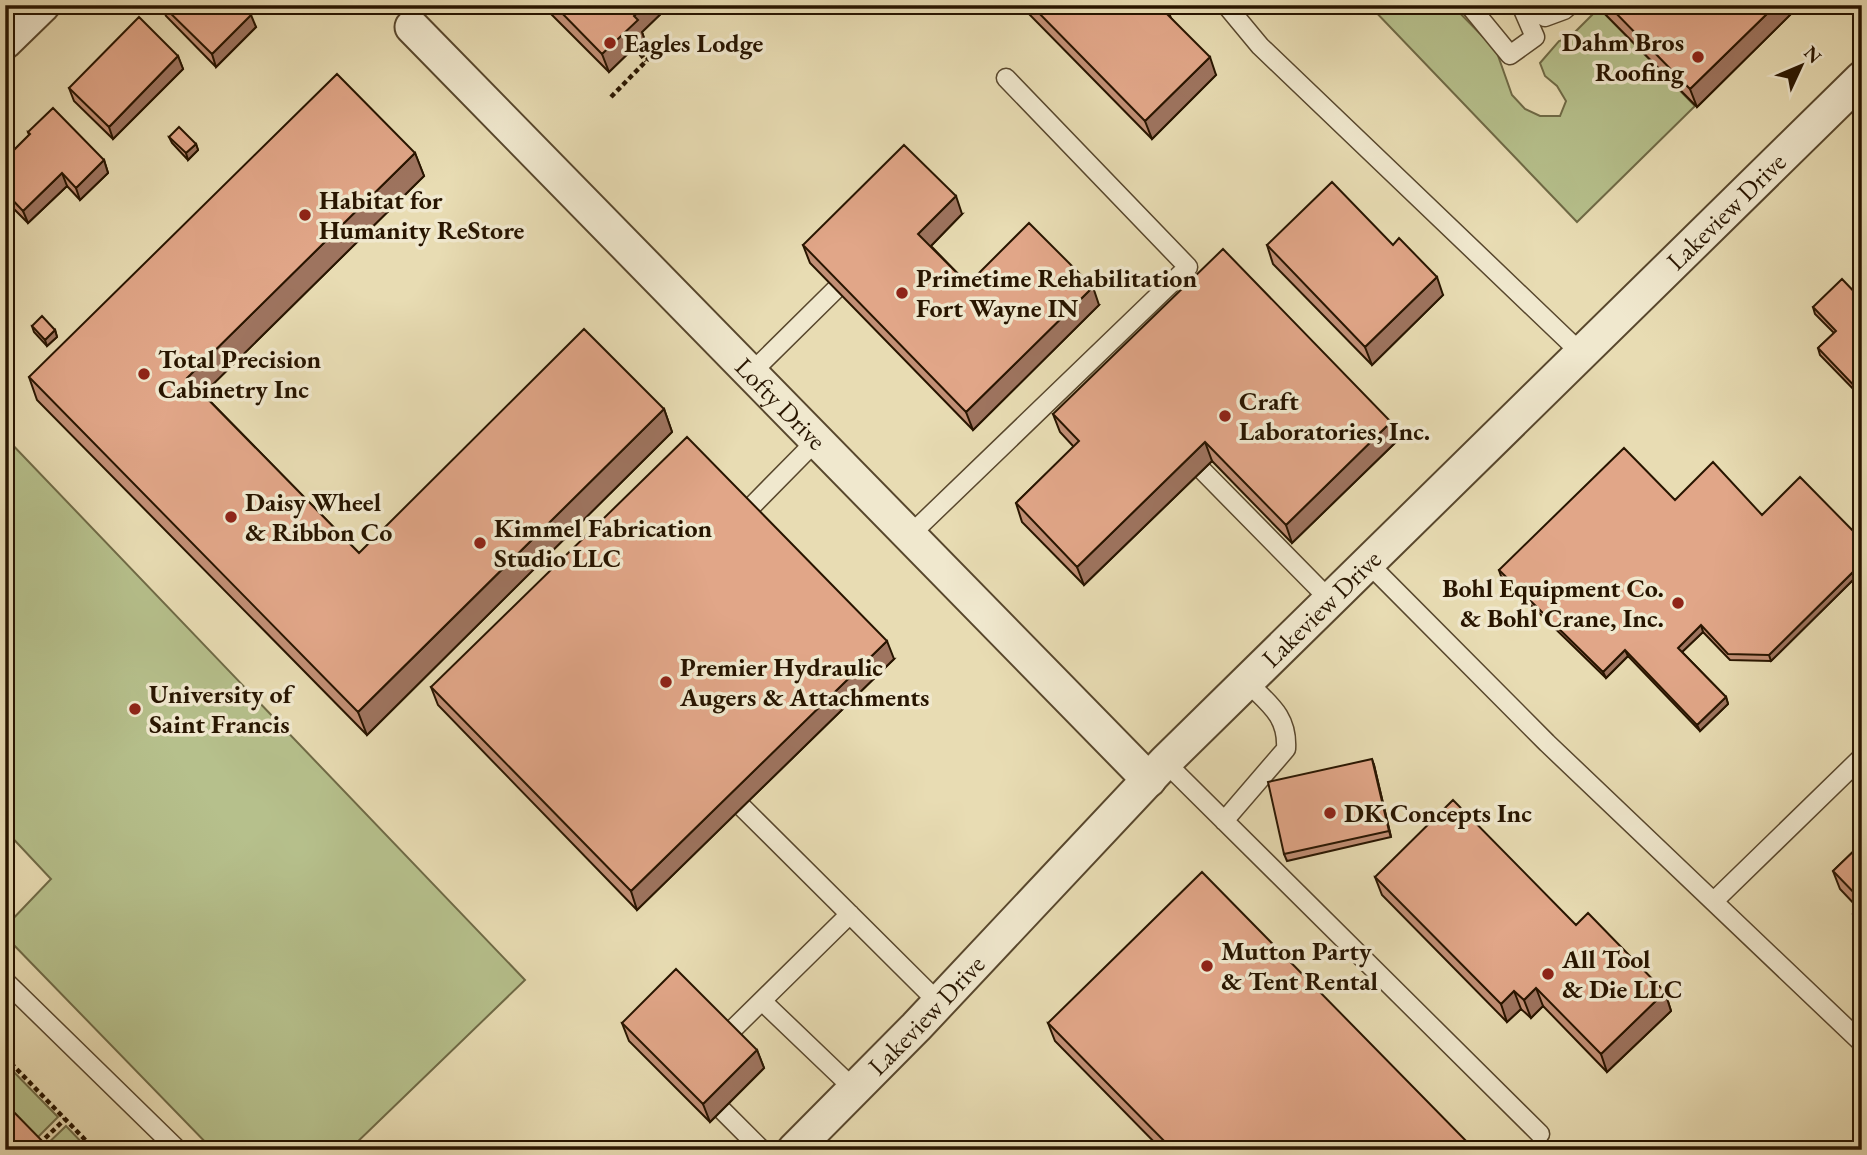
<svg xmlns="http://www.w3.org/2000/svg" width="1867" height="1155" font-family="'EB Garamond',serif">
<rect width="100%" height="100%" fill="#e8dcb3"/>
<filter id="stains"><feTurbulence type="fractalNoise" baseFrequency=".00286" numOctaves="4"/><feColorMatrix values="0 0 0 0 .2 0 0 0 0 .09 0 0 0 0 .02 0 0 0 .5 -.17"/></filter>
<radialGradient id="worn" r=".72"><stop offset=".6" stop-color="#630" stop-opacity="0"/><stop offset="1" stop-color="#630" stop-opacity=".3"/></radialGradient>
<!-- green -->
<path fill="#b6c08c" stroke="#6f6a46" stroke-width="2" d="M1369 5H1452L1496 50 1512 95 1525 109 1540 116H1560L1566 101 1557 86 1545 76 1540 63 1559 41 1569 38 1599 8 1695 106 1577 222Z
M5 437 525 980 349 1150H213L7 938V925L51 879 5 830Z
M5 1063 58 1117 29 1146 5 1122Z
M66 1126 89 1150H41Z"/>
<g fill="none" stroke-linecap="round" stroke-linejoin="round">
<defs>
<path id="service" d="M1226 5 1260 46 1582 354
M1469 5 1510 55 1535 37 1521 5
M1527 5 1545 17 1564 10 1570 5
M751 373 835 290
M1202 470 1331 601
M748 510 817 440
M910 535 1188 267 1006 78
M1368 563 1547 743 1862 1043
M1165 762 1540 1134
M742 807 939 1003
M1224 821 1286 749C1288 716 1269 704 1247 682
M1714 901 1862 757
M5 981 178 1150
M762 1001 854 1089
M729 1033 850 914
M722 1110 762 1150"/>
<g id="minor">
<path id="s1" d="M412 27 1149 780"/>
<path d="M5 42 43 5"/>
<path id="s2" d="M794 1150 916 1027 1165 762 1862 78"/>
</g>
</defs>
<!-- service casing -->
<use href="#service" stroke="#58472d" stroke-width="21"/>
<!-- minor casing -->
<use href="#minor" stroke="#58472d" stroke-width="37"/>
<!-- path -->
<path stroke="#281500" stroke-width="4.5" stroke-dasharray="5 3.5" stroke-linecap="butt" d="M635 47 646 61
M611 97 649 58
M5 1057 95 1150
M33 1150 65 1119"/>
<!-- service -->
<use href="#service" stroke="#f0e8ce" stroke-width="18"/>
<!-- minor -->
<use href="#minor" stroke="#f0e8ce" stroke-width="33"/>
</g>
<!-- wall -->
<path fill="#c28f75" stroke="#281500" stroke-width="2" d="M161 5H242L256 27 216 67 166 16Z
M542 5H670L642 32 644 38 609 72Z
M1024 5H1166L1171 18 1216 75 1152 139 1026 11Z
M1596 5H1796L1797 8 1697 107Z
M178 56 183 69 113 139 74 101 69 88Z
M28 132 104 160 108 173 80 200 67 186 28 223 5 200V159L29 135Z
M169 137 196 144 198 150 188 160 172 143Z
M415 153 424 176 203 394 359 553 664 409 672 432 367 735 37 400 29 377Z
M962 214 931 246 968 284 1099 305 973 430 810 263 803 245Z
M1267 245H1393L1443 295 1372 365 1273 264Z
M1862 300V398L1820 355 1818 348 1834 333 1815 314 1813 307Z
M32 326 55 330 57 337 47 346 34 332Z
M1053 414 1398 440 1292 543 1212 461 1084 585 1022 522 1016 503 1074 447 1060 432Z
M1675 500 1762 515 1862 540V571L1771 661 1730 660 1703 632 1682 652 1726 697 1728 704 1700 731 1628 656 1606 678 1501 576 1499 570Z
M894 659 637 910 438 705 431 687Z
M1374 765 1391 837 1287 861 1284 854Z
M1862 843V934L1860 932 1853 914 1859 909 1840 889 1833 871Z
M1375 877 1576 925 1665 992 1671 1011 1607 1072 1543 1006 1531 1018 1521 1009 1507 1022 1382 895Z
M622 1023 757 1050 764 1068 710 1122 629 1041Z
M1048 1023 1475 1150H1162L1055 1041Z"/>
<!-- shaded-wall -->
<path fill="#9e745f" stroke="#281500" stroke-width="2" d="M645 5H670L642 32 644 38 609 72 602 54 634 16Z
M1161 5H1166L1171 20 1160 7Z
M1776 5H1796L1797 8 1697 107 1690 89Z
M251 15 256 27 216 67 212 54Z
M178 56 183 69 113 139 109 127Z
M1210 57 1216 75 1152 139 1145 121Z
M196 144 198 150 188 160 186 153Z
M415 153 424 176 196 401 187 378Z
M104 160 108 173 80 200 76 188Z
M62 173 67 186 28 223 23 211Z
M956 196 962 214 925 252 918 234Z
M1437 277 1443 295 1372 365 1365 347Z
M1093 287 1099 305 973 430 966 412Z
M55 330 57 337 47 346 45 340Z
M664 409 672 432 367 735 358 712Z
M1391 422 1398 440 1292 543 1286 525Z
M1205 442 1212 461 1084 585 1077 567Z
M1862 563V571L1771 661 1769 655Z
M1701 625 1703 632 1680 654 1678 648Z
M887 641 894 659 637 910 631 891Z
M1625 650 1628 656 1606 678 1603 672Z
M1726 697 1728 704 1700 731 1697 725Z
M1372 759 1374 765 1391 837 1389 831Z
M1536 988 1543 1006 1531 1018 1524 1000Z
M1514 991 1521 1009 1507 1022 1501 1004Z
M1665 992 1671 1011 1607 1072 1601 1054Z
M757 1050 764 1068 710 1122 703 1104Z"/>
<!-- building -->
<path fill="#e1a688" stroke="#281500" stroke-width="2" d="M162 5H242L251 15 212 54Z
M554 5H645L634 16 638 20 602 54Z
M1031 5H1161L1160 7 1210 57 1145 121Z
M1608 5H1776L1690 89Z
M139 17 178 56 109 127 69 88Z
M337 74 415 153 187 378 359 553 584 329 664 409 358 712 29 377Z
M53 108 104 160 76 188 62 173 23 211 5 192V159L30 134 28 132Z
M179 127 196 144 186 153 169 137Z
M904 145 956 196 918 234 968 284 1029 223 1093 287 966 412 803 245Z
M1332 182 1393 245 1399 238 1437 277 1365 347 1267 245Z
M1223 249 1391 422 1286 525 1205 442 1077 567 1016 503 1079 441 1053 414Z
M1842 279 1862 300V394L1818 348 1836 331 1813 307Z
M42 316 55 330 45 340 32 326Z
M687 437 887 641 631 891 431 687Z
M1624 448 1675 500 1713 462 1762 515 1800 477 1862 540V563L1769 655 1728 654 1701 625 1678 648 1726 697 1697 725 1625 650 1603 672 1499 570Z
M1372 759 1389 831 1284 854 1268 782Z
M1453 800 1576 925 1588 913 1665 992 1601 1054 1536 988 1524 1000 1514 991 1501 1004 1375 877Z
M1862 843V901L1833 871Z
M1202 872 1475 1150H1173L1048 1023Z
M1862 906V923L1853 914Z
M676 969 757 1050 703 1104 622 1023Z
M5 1103 51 1150H5Z"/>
<!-- markers -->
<g fill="#8f2418" stroke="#f0e8ce" stroke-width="2.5">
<circle cx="610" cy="43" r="7"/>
<circle cx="1698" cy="57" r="7"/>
<circle cx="305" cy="215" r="7"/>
<circle cx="902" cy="293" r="7"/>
<circle cx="144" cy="374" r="7"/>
<circle cx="1225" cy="416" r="7"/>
<circle cx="231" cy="517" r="7"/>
<circle cx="480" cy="543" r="7"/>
<circle cx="1678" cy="603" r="7"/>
<circle cx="666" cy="682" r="7"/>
<circle cx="135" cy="709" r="7"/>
<circle cx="1330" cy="813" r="7"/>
<circle cx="1207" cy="966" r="7"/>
<circle cx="1548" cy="974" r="7"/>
</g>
<g text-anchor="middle" stroke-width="7" stroke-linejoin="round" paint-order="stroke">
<!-- poi labels -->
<g font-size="26" font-weight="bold" fill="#281500" stroke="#f0e8ce" text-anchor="start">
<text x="1684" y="51" text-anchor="end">Dahm Bros<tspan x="1684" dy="30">Roofing</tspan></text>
<text x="624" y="52">Eagles Lodge</text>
<text x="319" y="209">Habitat for<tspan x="319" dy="30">Humanity ReStore</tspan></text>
<text x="916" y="287">Primetime Rehabilitation<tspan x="916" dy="30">Fort Wayne IN</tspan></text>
<text x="158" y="368">Total Precision<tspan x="158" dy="30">Cabinetry Inc</tspan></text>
<text x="1239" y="410">Craft<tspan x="1239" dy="30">Laboratories, Inc.</tspan></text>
<text x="245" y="511">Daisy Wheel<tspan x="245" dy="30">&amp; Ribbon Co</tspan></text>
<text x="494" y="537">Kimmel Fabrication<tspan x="494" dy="30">Studio LLC</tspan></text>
<text x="1664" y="597" text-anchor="end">Bohl Equipment Co.<tspan x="1664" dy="30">&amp; Bohl Crane, Inc.</tspan></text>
<text x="680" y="676">Premier Hydraulic<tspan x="680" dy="30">Augers &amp; Attachments</tspan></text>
<text x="149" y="703">University of<tspan x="149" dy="30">Saint Francis</tspan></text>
<text x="1344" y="822">DK Concepts Inc</text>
<text x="1221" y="960">Mutton Party<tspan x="1221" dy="30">&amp; Tent Rental</tspan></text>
<text x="1562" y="968">All Tool<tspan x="1562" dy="30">&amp; Die LLC</tspan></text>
</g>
<!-- street labels -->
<g font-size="26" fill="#281500" stroke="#f0e8ce">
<text dy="9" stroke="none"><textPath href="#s2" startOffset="1323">Lakeview Drive</textPath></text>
<text dy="9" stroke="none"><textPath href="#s1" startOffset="527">Lofty Drive</textPath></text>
<text dy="9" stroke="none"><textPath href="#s2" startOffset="756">Lakeview Drive</textPath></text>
<text dy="9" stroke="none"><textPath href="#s2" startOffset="189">Lakeview Drive</textPath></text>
</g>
</g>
<!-- margin -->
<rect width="1867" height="1155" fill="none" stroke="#e8dcb3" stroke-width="28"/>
<rect x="7" y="7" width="1853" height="1141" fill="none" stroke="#281500" stroke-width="3.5"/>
<rect x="14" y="14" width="1839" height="1127" fill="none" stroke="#281500" stroke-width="2"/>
<!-- north arrow -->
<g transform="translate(1801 66) rotate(46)" stroke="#f0e8ce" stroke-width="5" paint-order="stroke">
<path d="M0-5L12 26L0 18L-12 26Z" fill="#281500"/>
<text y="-10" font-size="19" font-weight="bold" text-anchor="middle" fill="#281500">N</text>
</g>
<rect width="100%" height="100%" filter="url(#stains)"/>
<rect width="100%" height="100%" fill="url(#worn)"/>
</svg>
